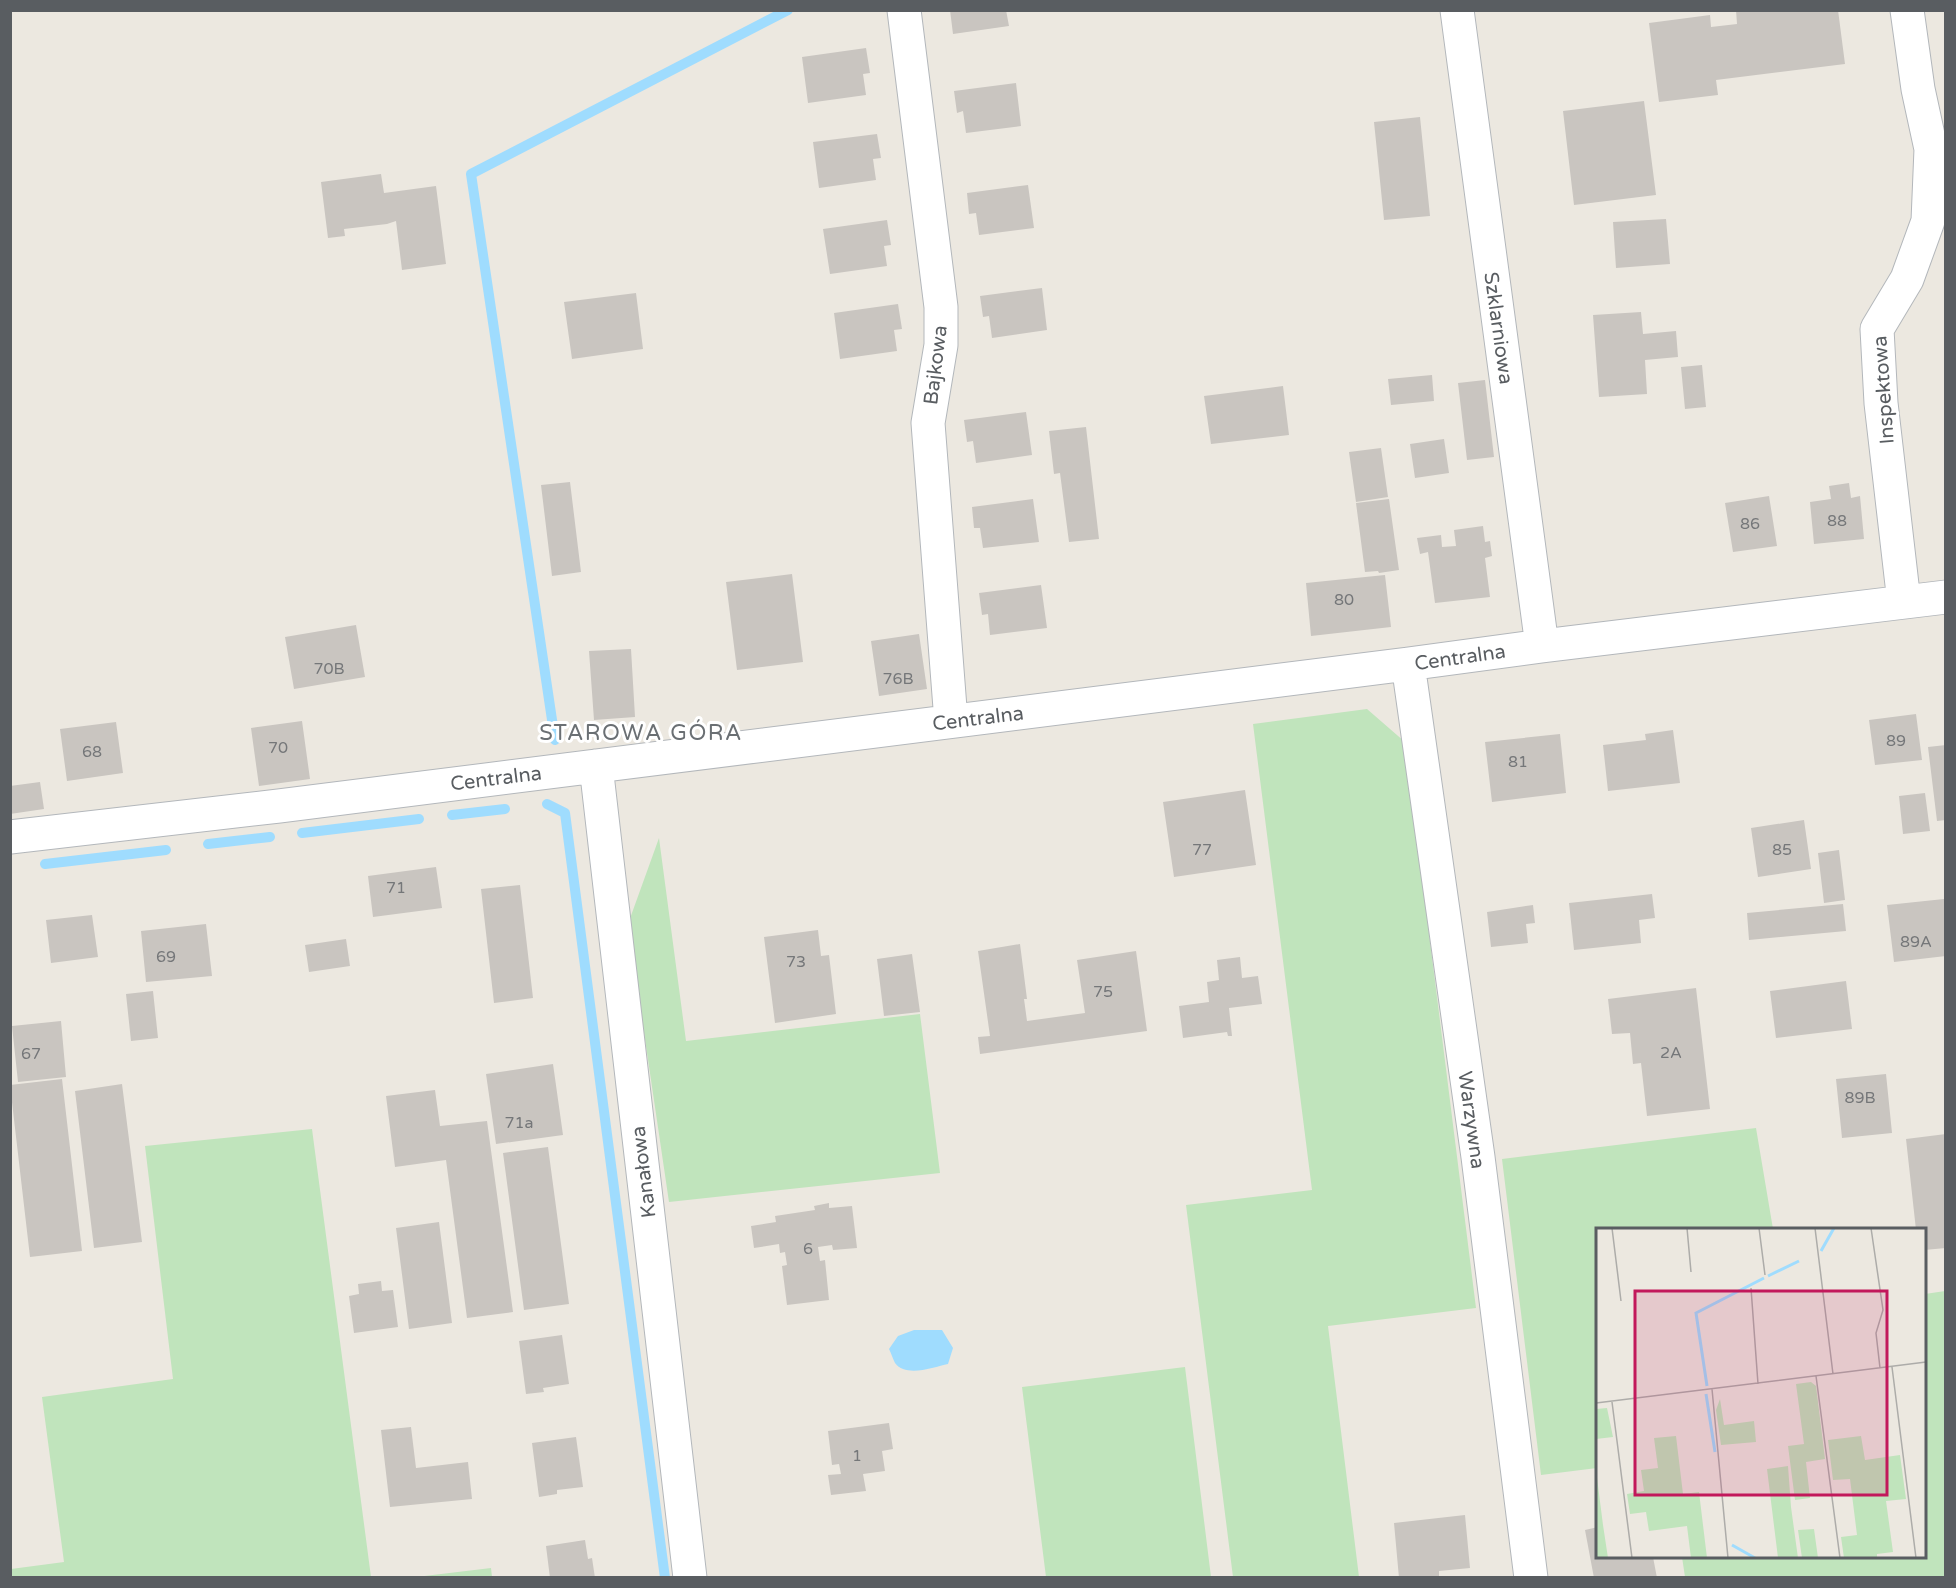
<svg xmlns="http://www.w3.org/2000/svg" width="1956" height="1588" font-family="'Varela Round',sans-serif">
<rect width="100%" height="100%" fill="#ece8e0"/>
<!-- green -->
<path fill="#c0e4bc" d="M1367 709 1405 742 1476 1308 1328 1326 1359 1577H1233L1186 1205 1312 1190 1253 724Z
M659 838 686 1041 920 1014 940 1173 669 1202 628 924Z
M1756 1128 1773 1229 1598 1230 1597 1468 1541 1475 1502 1159Z
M312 1129 371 1577H11V1569L64 1562 42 1397 173 1379 145 1146Z
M1945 1291V1577H1685L1682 1557 1924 1556 1925 1294Z
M1185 1367 1211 1577H1046L1022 1387Z
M491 1568 492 1577H416Z"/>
<!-- water -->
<path fill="#9fdcfe" d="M914 1330H942L953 1348 948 1364C934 1367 906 1378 895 1363 893 1359 891 1353 889 1349L898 1336Z"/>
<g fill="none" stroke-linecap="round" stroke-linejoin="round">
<!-- stream -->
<path stroke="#9fdcfe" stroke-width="10" d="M555 740 471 174 788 10
M547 804 565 813 665 1578
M452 815 505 809
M302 833 419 819
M208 844 270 837
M45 864 166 850"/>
</g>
<!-- building -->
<path fill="#c9c5c0" d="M950 10H1006L1009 26 953 34Z
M1736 10H1838L1845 64 1716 80 1718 95 1659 102 1649 23 1710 15 1711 27 1737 24Z
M866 48 870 73 863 74 866 95 808 103 802 57Z
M1016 83 1021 126 966 133 963 111 957 113 954 91Z
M1644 101 1656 195 1574 205 1563 111Z
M1420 117 1430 216 1384 220 1374 122Z
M877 134 881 158 873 159 876 180 819 188 813 142Z
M381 174 384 193 436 186 446 264 402 270 396 221 387 224 344 229 345 236 328 238 321 182Z
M1028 185 1034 228 979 235 976 213 969 214 967 193Z
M1666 219 1670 264 1616 268 1613 222Z
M887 220 891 245 884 246 887 266 830 274 823 229Z
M1042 288 1047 330 992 338 989 316 983 317 980 296Z
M636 293 643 349 572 359 564 302Z
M898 304 902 329 894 330 897 351 840 359 834 313Z
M1641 312 1643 334 1676 331 1678 357 1645 360 1647 394 1599 397 1593 315Z
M1702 365 1706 407 1685 409 1681 367Z
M1432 375 1434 401 1391 405 1388 379Z
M1485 380 1494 457 1467 460 1458 383Z
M1283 386 1289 435 1211 444 1204 396Z
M1026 412 1032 455 976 463 973 441 967 442 964 420Z
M1086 427 1099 539 1069 542 1060 473 1054 474 1049 431Z
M1444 439 1449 473 1415 478 1410 444Z
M1381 448 1388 497 1356 502 1349 452Z
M570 482 581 572 552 576 541 485Z
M1849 483 1851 498 1860 496 1864 539 1814 544 1810 502 1831 499 1829 486Z
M1769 496 1777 546 1733 552 1725 503Z
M1033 499 1039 542 983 548 980 528H974L972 507Z
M1389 499 1399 570 1379 573 1378 571 1365 572 1356 503Z
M1483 526 1485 542 1490 541 1492 556 1485 558 1490 597 1435 603 1428 552 1420 554 1417 538 1441 535 1442 547 1456 546 1454 530Z
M792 574 803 662 737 670 726 582Z
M1385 575 1391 627 1311 636 1306 583Z
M1041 585 1047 628 990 635 988 614 982 615 979 593Z
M356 625 365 677 294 689 285 637Z
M919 634 927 689 879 696 871 641Z
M631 649 635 717 594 720 589 651Z
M1916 714 1922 760 1875 765 1869 720Z
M302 721 310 779 259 786 251 728Z
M116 722 123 773 67 781 60 729Z
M1673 730 1680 783 1608 791 1603 745 1646 740 1645 734Z
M1560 734 1566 793 1492 802 1485 742Z
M1946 745V820L1937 821 1928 747Z
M40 782 44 809 10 814V786Z
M1245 790 1256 865 1174 877 1163 802Z
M1925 793 1930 831 1903 834 1899 796Z
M1804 820 1811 869 1758 877 1751 828Z
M1839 850 1845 900 1824 903 1818 853Z
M436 867 442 908 373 917 368 876Z
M520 885 533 998 494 1003 481 889Z
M1652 894 1655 918 1639 920 1641 943 1574 950 1569 903Z
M1944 899 1946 956 1894 962 1887 905Z
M1843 904 1846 931 1749 940 1747 913Z
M1533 905 1535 923 1526 924 1528 943 1491 947 1487 912Z
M92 915 98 957 51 963 46 920Z
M206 924 212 976 146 982 141 931Z
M818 930 821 956 829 955 836 1014 775 1023 764 937Z
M346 939 350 966 309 972 305 945Z
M1020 944 1027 999H1024L1027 1021 1085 1013 1077 960 1136 951 1147 1031 980 1054 978 1037 990 1036 978 951Z
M912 954 920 1012 884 1016 877 959Z
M1240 957 1242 978 1258 976 1262 1004 1229 1008 1232 1036H1228L1227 1032 1183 1038 1179 1006 1209 1002 1207 982 1219 980 1217 960Z
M1846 981 1852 1029 1776 1038 1770 991Z
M1696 988 1710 1109 1647 1116 1641 1063 1633 1064 1630 1033 1612 1034 1608 999Z
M153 991 158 1038 131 1041 126 994Z
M61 1021 66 1077 18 1082 12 1026Z
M553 1064 563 1135 496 1144 486 1074Z
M1886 1074 1892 1133 1842 1138 1836 1079Z
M62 1079 82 1251 30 1257 10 1085Z
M122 1084 142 1242 94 1248 75 1091Z
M435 1090 440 1126 487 1121 513 1312 467 1318 446 1160 395 1167 386 1096Z
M1946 1134V1248L1924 1250V1230H1916L1906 1139Z
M548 1147 569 1304 524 1310 503 1153Z
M829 1203V1208L852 1206 857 1248 833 1250 832 1245 818 1247 820 1261 825 1260 829 1300 787 1305 782 1266 787 1265 785 1252 780 1253 779 1244 754 1248 751 1226 776 1222 775 1216 815 1210 814 1206Z
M439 1222 452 1323 409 1329 396 1228Z
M381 1281 382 1291 393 1290 398 1327 354 1333 349 1296 359 1294 358 1284Z
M562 1335 569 1384 543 1388 544 1392 526 1394 519 1341Z
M889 1423 893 1449 882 1451 885 1471 863 1474 866 1491 831 1495 828 1475 841 1474 839 1464 832 1465 828 1431Z
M411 1427 416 1468 468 1462 472 1499 390 1507 381 1430Z
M576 1437 583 1487 557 1490V1494L539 1497 532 1443Z
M1465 1515 1470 1568 1439 1571V1578H1399L1394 1523Z
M1598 1527V1557H1653L1657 1578H1594L1585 1530Z
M585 1540 588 1559 592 1558 595 1578H550L546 1546Z"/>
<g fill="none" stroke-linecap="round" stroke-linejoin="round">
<defs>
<path id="minor" d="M904 10 941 307V345L928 423 951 721
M1457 10 1542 646
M1904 602 1881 403 1877 329 1907 279 1928 221 1931 149 1918 89 1907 10
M1408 664 1478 1157 1531 1578
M596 766 690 1578
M10 837 279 806 1408 664 1542 646 1946 597"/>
</defs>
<!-- minor casing -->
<use href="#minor" stroke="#b3b7bb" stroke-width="35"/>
<!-- minor -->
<use href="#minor" stroke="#fff" stroke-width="33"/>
</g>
<g text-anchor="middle" stroke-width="6" stroke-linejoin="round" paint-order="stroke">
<!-- number labels -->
<g font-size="16" fill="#757779">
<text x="1837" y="526">88</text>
<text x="1750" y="529">86</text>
<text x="1344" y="605">80</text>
<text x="329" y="674">70B</text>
<text x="898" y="684">76B</text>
<text x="1896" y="746">89</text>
<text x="278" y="753">70</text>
<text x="92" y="757">68</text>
<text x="1518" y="767">81</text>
<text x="1202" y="855">77</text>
<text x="1782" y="855">85</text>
<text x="396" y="893">71</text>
<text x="1916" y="947">89A</text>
<text x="166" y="962">69</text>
<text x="796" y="967">73</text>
<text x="1103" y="997">75</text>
<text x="1671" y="1058">2A</text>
<text x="31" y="1059">67</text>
<text x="1860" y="1103">89B</text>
<text x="519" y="1128">71a</text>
<text x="808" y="1254">6</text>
<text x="857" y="1461">1</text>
</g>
<!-- street labels -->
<g font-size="20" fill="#595d61" stroke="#fff">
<text transform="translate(1499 328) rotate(82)" y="7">Szklarniowa</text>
<text transform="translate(935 365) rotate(-83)" y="7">Bajkowa</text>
<text transform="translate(1883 390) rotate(-94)" y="7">Inspektowa</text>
<text transform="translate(1460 657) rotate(-8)" y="7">Centralna</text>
<text transform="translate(978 718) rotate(-7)" y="7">Centralna</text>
<text transform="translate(496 778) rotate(-7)" y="7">Centralna</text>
<text transform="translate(1472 1120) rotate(82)" y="7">Warzywna</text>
<text transform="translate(643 1172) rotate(-97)" y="7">Kanałowa</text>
</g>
<!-- quarter labels -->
<g font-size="22" letter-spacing="1.5" fill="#6a6f73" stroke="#fff">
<text x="641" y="740">STAROWA GÓRA</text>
</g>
</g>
<!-- overview -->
<g transform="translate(1596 1228)">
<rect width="330" height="330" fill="#ece8e0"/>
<path d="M215 154 220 158 229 231 210 234 214 270 199 272 192 218 208 216 200 156ZM124 171 128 197 158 193 160 214 125 217 120 182ZM11 180 17 209 0 211V181ZM80 208 87 266 103 264 111 330H95L91 298 53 303 50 284 34 286 31 266 48 263 45 242 62 240 58 210ZM265 208 269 232 304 227 310 271 290 273 297 324 281 326V330H248L245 309 261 307 254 251 237 252 232 212ZM192 238 195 279 202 330H182L171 241ZM0 242 7 297 12 330H0ZM218 301 222 330H206L202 302Z" fill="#c0e4bc"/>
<path fill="none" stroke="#9fdcfe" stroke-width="3" d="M225 23 238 0M172 48 203 33M111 158 100 85 168 50M110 166 119 224M136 317 159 330"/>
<path fill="none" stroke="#adaca9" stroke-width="1.5" d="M16 0 25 73M91 0 95 44M163 0 169 47M219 0 237 146M275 0 287 82 280 105 284 140M155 60 162 156M296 139 320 330M220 148 244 330M116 161 132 330M16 174 36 330M0 175 330 134"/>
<path fill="#c2185b" fill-opacity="0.15" stroke="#c2185b" stroke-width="3" d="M39 63H291V267H39Z"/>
<rect width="330" height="330" fill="none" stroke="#595d61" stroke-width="3"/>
</g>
<!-- border -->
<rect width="1956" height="1588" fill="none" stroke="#595d61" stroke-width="24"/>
</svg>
